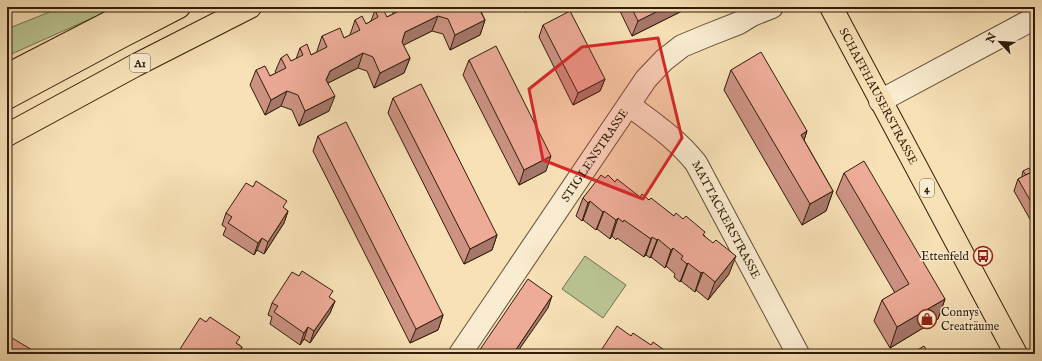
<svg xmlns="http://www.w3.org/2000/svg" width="1042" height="361" font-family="'IM FELL English',serif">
<rect width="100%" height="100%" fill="#f8e1b7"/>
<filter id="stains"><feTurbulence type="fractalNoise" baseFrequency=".005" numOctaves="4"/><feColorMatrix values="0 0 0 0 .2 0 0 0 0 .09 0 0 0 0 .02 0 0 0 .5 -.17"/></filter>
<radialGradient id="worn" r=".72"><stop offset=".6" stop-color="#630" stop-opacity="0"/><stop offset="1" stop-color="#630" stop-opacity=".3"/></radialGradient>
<!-- green -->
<path fill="#b9c492" stroke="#75704e" d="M62 7H117L7 56V29Z
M585 256 626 285 603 318 562 289Z"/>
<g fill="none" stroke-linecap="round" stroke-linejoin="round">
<defs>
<g id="minor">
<path d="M880 101 1035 18"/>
<path id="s1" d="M629 105C653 123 677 139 696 163L798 354"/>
<path id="s2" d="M460 354 646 79 664 60 682 46 706 36 739 23 752 15 772 7"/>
</g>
<g id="major">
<path id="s3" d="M831 7 1016 354"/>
</g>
<path id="highway" d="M7 75 139 7
M7 98 121 37 179 7
M7 135 136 65 250 7"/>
</defs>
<!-- minor casing -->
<use href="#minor" stroke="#634e35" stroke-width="24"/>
<!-- major casing -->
<use href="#major" stroke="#311d0a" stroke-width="24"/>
<!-- highway casing -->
<use href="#highway" stroke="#311d0a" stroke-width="24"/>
<!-- minor -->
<use href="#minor" stroke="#faecd0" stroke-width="22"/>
<!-- major -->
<use href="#major" stroke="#f8e1b7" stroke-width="22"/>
<!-- highway -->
<use href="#highway" stroke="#f8e1b7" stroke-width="22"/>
</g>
<!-- wall -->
<path fill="#cc9383" stroke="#311d0a" d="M395 7H480H479L485 20 480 35 450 50 443 34 432 31 403 45 410 58 404 73 374 88 367 71 358 68 328 83 329 111 299 126 292 110 281 106 265 115 250 85 256 70 270 76 276 73 275 72 281 58 291 61 296 59 300 48 311 55 317 52V51L322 36 344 38 350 35 355 20 366 24 371 21 375 10 387 17 393 14V13Z
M523 7H535L525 12Z
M618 7H690L632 36Z
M543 25 605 79 600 91 573 105 539 37Z
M1035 49V56L1033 53Z
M469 60 546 171 519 185 463 75Z
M731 70 807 131 804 140 833 191 826 211 802 225 724 90Z
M393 98 497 235 492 250 464 264 388 113Z
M318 136 443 315 438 330 410 343 313 151Z
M1035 170V228L1014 191 1018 179 1022 177V176L1023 171 1031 172Z
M844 173 945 299 938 319 890 348 874 321 882 300 895 293 836 193Z
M605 178 615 182 640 197 649 200 704 235 729 274 708 300 696 290 695 292 681 281 680 282 674 277 675 274 666 266 665 268 651 257 650 258 646 255 644 257 617 238 616 240 612 236 610 239 597 229 596 230 583 220 582 221 576 216 583 198Z
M284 209 288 211 284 223 264 254 257 250 254 255 223 235 226 228 222 225 226 213Z
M330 298 335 301 330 313 310 343 304 339 300 345 270 324 272 317 268 315 272 303Z
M238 344 242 347 239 354H178L180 349Z"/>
<!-- shaded-wall -->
<path fill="#a6786a" stroke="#311d0a" d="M527 7H535L525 12Z
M666 7H690L632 36 638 21Z
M438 16 432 31 400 47 405 32Z
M485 20 480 35 450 50 455 35Z
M363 53 358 68 324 85 330 71Z
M410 58 404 73 374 88 380 73Z
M605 79 600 91 573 105 578 93Z
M287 91 281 106 265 115 271 100Z
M335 96 329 111 299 126 305 111Z
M807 131 800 152 801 135Z
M551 156 546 171 519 185 524 170Z
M833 191 826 211 802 225 810 204Z
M590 201 583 220 582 221 588 203Z
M288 211 284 223 264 254 268 242Z
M604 211 597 229 596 230 603 212Z
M618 218 612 236 610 239 616 220Z
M497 235 492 250 464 264 470 249Z
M652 237 646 255 644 257 651 239Z
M262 238 257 250 254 255 258 243Z
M658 239 651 257 650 258 657 240Z
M673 248 666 266 665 268 671 250Z
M736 256 729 274 708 300 715 282Z
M688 263 681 281 680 282 687 264Z
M703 272 696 290 695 292 701 273Z
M552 296 548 308 516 354H513Z
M945 299 938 319 890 348 897 327Z
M335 301 330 313 310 343 314 331Z
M443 315 438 330 410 343 416 329Z
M308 327 304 339 300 345 304 333Z
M242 347 239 354H237Z"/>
<!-- building -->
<path fill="#edab98" stroke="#311d0a" d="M380 7H382L387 17 403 9 402 7H478L485 20 455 35 448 19 438 16 405 32 402 42 410 58 380 73 373 57 363 53 330 71 326 80 335 96 305 111 298 95 287 91 271 100 256 70 265 66 270 76 286 68 281 58 287 54 291 61 303 55 300 48 307 44 311 55 327 47 322 36 340 28 344 38 360 30 355 20 362 16 366 24 378 17 375 10Z
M631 7H666L638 21Z
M570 11 605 79 578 93 543 25Z
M496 46 551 156 524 170 469 60Z
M761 52 807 131 801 135 833 191 810 204 731 70Z
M421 84 497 235 470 249 393 98Z
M346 122 443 315 416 329 318 136Z
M864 161 945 299 897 327 882 300 909 284 844 173Z
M1029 168 1031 172 1026 175 1023 171Z
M1035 170V209L1018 179Z
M601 175 605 178 608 175 615 182 617 179 640 197 642 194 649 200 651 198 674 216 676 213 683 219 686 216 705 232 703 235 713 243 716 240 736 256 715 282 703 272 701 273 688 263 687 264 681 259 683 256 673 248 671 250 658 239 657 240 652 237 651 239 624 220 623 222 618 218 616 220 604 211 603 212 590 201 588 203 583 198Z
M256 181 287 201 283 207 288 211 268 242 262 238 258 243 228 223 232 217 226 213 246 183 253 187Z
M302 271 333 291 329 297 335 301 314 331 308 327 304 333 274 312 278 306 272 303 292 272 299 276Z
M528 279 552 296 513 354H477Z
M210 317 240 337 236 343 242 347 237 354H184L185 353 180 349 200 318 206 322Z
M617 326 631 336 633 333 651 345 653 342 667 352 669 349 676 354H603L600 352Z
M7 335 39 354H7Z
M924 346 929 354H911Z"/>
<!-- marked area -->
<path fill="#d62828" fill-opacity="0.2" stroke="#d62828" stroke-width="3" stroke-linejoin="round" d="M658 38 682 138 643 199 543 160 529 89 582 47Z"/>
<!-- icons -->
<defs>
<symbol id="bus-ring" viewBox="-11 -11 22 22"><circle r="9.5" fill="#faecd0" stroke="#8f2418" stroke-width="1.5"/><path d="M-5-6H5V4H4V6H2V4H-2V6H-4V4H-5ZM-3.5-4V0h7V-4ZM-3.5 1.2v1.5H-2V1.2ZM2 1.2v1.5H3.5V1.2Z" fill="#8f2418"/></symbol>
<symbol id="shop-ring" viewBox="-11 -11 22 22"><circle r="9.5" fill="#faecd0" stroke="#8f2418" stroke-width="1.5"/><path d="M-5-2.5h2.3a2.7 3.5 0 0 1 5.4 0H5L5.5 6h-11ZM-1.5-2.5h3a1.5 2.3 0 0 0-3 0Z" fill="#8f2418"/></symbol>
</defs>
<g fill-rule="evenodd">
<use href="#bus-ring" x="972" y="245" width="22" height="22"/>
<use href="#shop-ring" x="916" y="308" width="22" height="22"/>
</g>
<g text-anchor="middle" stroke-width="3" stroke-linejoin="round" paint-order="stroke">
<!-- shield labels -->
<g fill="#faecd0" stroke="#6d5b45" stroke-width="1">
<rect x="130" y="54" width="20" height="18" rx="3"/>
<rect x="920" y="179" width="14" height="18" rx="3"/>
</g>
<g font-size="11" font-weight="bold" fill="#311d0a">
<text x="140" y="67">A1</text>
<text x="927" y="192">4</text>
</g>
<!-- street labels -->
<g font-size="12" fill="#311d0a" stroke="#faecd0">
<text dy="4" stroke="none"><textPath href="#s3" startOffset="101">SCHAFFHAUSERSTRASSE</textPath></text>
<text dy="4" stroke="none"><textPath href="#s2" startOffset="240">STIGLENSTRASSE</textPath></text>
<text dy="4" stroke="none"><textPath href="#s1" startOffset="153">MATTACKERSTRASSE</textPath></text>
</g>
<!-- poi labels -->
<g font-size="12" fill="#311d0a" stroke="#faecd0" text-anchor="end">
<text x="969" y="260">Ettenfeld</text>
<text x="941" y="316" text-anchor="start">Connys<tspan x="941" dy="14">Creaträume</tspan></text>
</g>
</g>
<!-- margin -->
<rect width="1042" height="361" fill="none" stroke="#f8e1b7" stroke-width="24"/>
<rect x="8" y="8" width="1026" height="345" fill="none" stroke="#311d0a" stroke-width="2"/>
<rect x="12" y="12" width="1018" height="337" fill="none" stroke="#311d0a"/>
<!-- north arrow -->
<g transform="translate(1000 42) rotate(295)" stroke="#faecd0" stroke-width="3" paint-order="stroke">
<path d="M0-3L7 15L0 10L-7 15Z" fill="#311d0a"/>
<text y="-6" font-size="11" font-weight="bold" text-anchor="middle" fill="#311d0a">N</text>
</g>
<rect width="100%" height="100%" filter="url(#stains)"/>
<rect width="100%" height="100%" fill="url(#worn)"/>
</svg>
